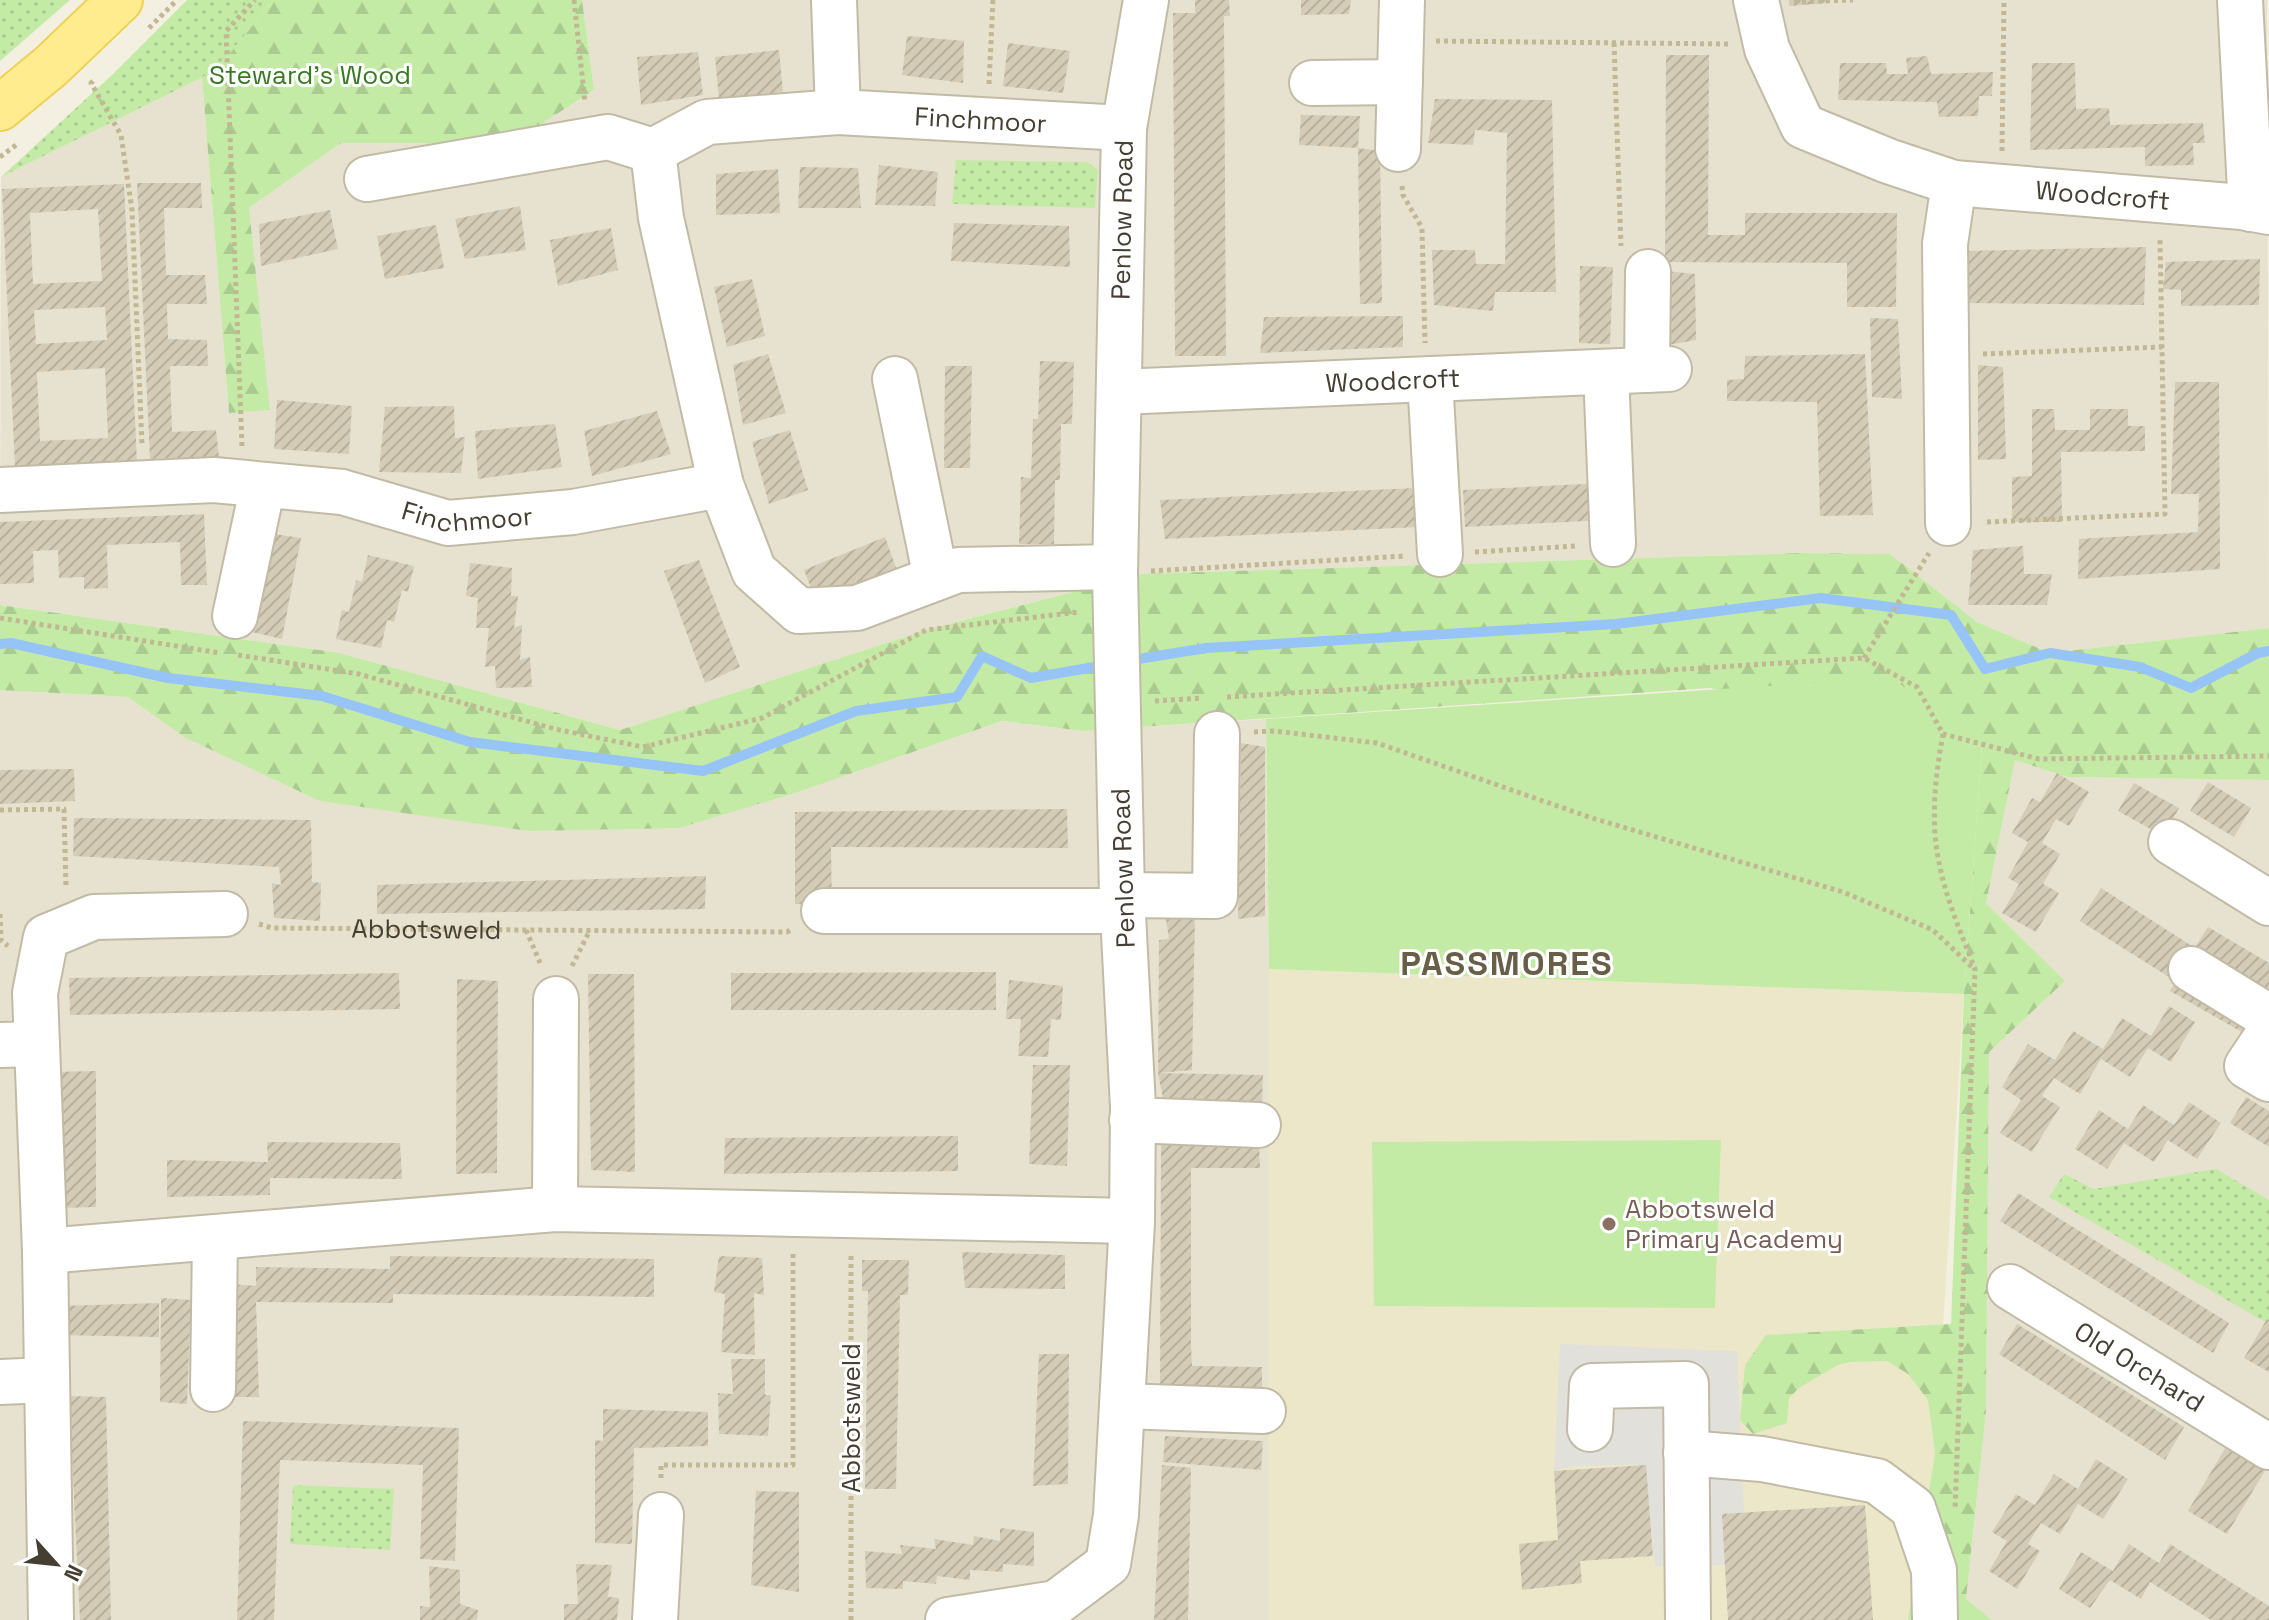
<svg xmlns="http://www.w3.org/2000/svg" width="2269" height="1620" font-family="'Space Grotesk',sans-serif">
<defs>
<pattern id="grass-dots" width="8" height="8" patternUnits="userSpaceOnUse" patternTransform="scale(2)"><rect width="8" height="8" fill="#c4eba6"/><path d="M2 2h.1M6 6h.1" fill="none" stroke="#aacb8f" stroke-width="1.8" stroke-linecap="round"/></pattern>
<pattern id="forest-firs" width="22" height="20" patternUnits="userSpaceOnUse" patternTransform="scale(2)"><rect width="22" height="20" fill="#c4eba6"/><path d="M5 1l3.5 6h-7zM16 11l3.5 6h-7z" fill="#aacb8f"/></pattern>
<pattern id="building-hatch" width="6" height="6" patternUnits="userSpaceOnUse" patternTransform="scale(2)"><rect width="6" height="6" fill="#d4ccb6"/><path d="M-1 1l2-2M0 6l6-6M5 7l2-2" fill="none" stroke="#b7b09d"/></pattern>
</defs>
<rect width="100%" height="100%" fill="#f3efe1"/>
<!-- residential -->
<path fill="#e7e2cf" d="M582 0H2267L2269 628 2050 653 1977 622 1889 554 1801 553 1142 574 926 630 620 730 340 653 0 605 1 177 202 77 229 413 270 410 248 209 341 143H512L594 90Z
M0 690 128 697 184 737 798 792 1002 721 1083 731 1266 719 1269 969V1620H0Z
M2015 759 2067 777 2269 780V1620H1992L1966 1600 1986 1412 1989 1051 2065 981 1986 903Z"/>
<!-- education -->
<path fill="#ede7ca" d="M1269 969 1964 994 1935 1453 1908 1620H1269Z"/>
<!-- grass -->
<path fill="url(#grass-dots)" d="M0 0H70L0 61Z
M187 0H274L215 71 1 177 112 75Z
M956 160 1087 162 1098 170 1095 208 952 204Z
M2216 1169 2269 1200V1320L2265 1322 2049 1197 2064 1174 2094 1189Z
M293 1485 394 1489 390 1550 290 1544Z"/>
<!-- forest -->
<path fill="url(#forest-firs)" d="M274 0H582L594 90 512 143H341L249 208 270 410 229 413 202 77 215 71Z
M1801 553 1890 554 1977 622 2050 653 2269 628V780L2067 777 2015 760 1986 903 2065 981 1989 1052 1986 1412 1966 1599 1992 1620H1908L1935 1453 1928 1400 1908 1374 1887 1361 1851 1362 1838 1365 1799 1388 1789 1398 1787 1423 1753 1434 1740 1420 1745 1365 1766 1335 1951 1324 1964 994 1982 745 1710 688 1083 731 1002 721 798 792 679 828 529 831 320 801 184 737 128 697 0 690V605L340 653 620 730 926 630 1142 574Z"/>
<!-- park -->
<path fill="#c4eba6" d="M1892 678 1982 745 1964 994 1269 969 1266 719Z
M1721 1140 1715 1308 1374 1306 1372 1142Z"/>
<!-- parking -->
<path fill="#e2e0db" d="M1560 1344 1737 1351 1744 1513 1722 1515 1726 1565 1655 1566 1645 1465 1573 1466 1554 1471Z"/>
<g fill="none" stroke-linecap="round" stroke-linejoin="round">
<!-- stream -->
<path stroke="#97c4f6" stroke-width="10" d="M0 644 11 643 168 678 322 696 470 742 703 771 856 711 957 697 982 656 1031 678 1106 665
M1126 661 1206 648 1616 624 1821 598 1951 615 1985 669 2050 653 2140 667 2191 688 2258 653 2269 651"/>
</g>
<!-- building -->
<path fill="url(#building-hatch)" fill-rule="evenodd" d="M1195 0H1229L1230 16H1224L1226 356H1175L1173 13H1195Z
M1301 0H1351L1349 14 1301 15Z
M1789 0H1829V3L1789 6Z
M907 36 964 41 963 83 902 75Z
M1008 43 1070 51 1063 93 1003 86Z
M779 50 783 92 719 99 715 57Z
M698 52 703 95 641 105 637 57Z
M1666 55H1709L1708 235H1745V213H1897L1896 307H1847V263L1665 262Z
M1927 56 1931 74 1993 72 1992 96H1979L1978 116 1939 117 1937 102 1838 100 1840 63H1886L1887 74H1908L1906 58Z
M2032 63H2075L2076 109 2109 108 2110 125 2203 123 2205 143H2193L2194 165 2145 166V147L2030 150Z
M1435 99 1552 100 1556 292H1495L1493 311 1434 305 1432 250H1475L1476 264H1505L1507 133 1475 130 1473 145 1428 143Z
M1301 115 1360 116 1358 148 1299 145Z
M1358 148 1380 151 1382 303 1360 304Z
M879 165 938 172 935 206 875 205Z
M800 167 858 168 861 208H798Z
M778 169 780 213 716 215V174Z
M137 183H201L202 208H164L166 275H205L207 304H167L168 339 207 340 208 366H170L172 432 216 430 219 457 150 459Z
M124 184 137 462 15 467 2 189ZM98 209 102 281 33 284 30 213ZM105 307 107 340 36 344 34 310ZM105 368 108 438 40 441 37 372Z
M520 206 526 250 465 259 455 219Z
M330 210 338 249 261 266 259 224Z
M954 223 1069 226 1070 267 951 261Z
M436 225 444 268 385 279 377 236Z
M611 228 618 270 558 286 550 240Z
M2146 247 2144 305 1964 303 1965 251Z
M2260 259 2259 305 2181 306V290L2163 289 2166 262Z
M1580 266 1613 267 1610 344 1579 343Z
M1666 271 1695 274 1696 340 1668 345Z
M752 279 765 336 727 347 714 287Z
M1403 316V347L1260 353 1264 317Z
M1870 318 1898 319 1902 399 1872 397Z
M768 354 786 413 743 425 733 365Z
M1865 354 1873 515 1820 516 1817 402 1727 401V380L1744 379 1745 356Z
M1040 361 1074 362 1072 424H1061L1060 480H1055L1054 544H1019L1021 477 1031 478 1033 419H1038Z
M1978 365 2003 367 2006 459 1978 460Z
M945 366H972L970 468H944Z
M2175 382H2219L2220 569 2078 579 2079 539 2198 532 2199 494H2171Z
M277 400 352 406 349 454 274 449Z
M454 406 455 438 465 437 461 473 379 472 385 407Z
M2032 409H2054L2055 430H2090V409H2128V426H2145V451L2061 452 2062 522H2012V477L2032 476Z
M657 411 671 454 592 476 584 431Z
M555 424 562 467 478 479 475 431Z
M790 430 808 490 769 504 752 442Z
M1606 483 1608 520 1465 527 1463 490Z
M1416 488 1418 527 1165 539 1160 500Z
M204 514 207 585H181L180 542 107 545 108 588 84 589V577L59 578 58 550 33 551 34 583 0 584V522Z
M268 533 301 538 282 639 252 632Z
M885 537 897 570 816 601 804 570Z
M2023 546 2024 574H2052L2047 605H1968L1973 550Z
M368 555 414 566 408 592 402 590 394 622 387 620 381 648 336 639 342 610 349 612 356 580 362 582Z
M699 560 740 667 705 683 664 571Z
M470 563 512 568 511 596H518L514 628 522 625 520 660 530 657 532 687 496 688 495 666 485 667 489 628H476L478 598 466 596Z
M1241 743 1265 747V916L1238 919Z
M74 769 75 801 0 804V770Z
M2057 773 2089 792 2069 826 2056 819 2042 843 2060 854 2043 884 2059 893 2036 932 2002 913 2019 884 2008 878 2028 842 2012 833 2032 798 2040 802Z
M2208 782 2251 808 2234 837 2190 811Z
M2134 783 2179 808 2163 836 2118 811Z
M1067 809 1068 848 831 847 832 905 795 904V812Z
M74 818 311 820 312 882 321 883 320 921 274 918 272 883 281 885 279 867 73 856Z
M706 876 705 909 377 914V885Z
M2101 888 2192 946 2172 979 2080 921Z
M1165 913 1195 916 1192 1070 1158 1073 1159 940 1169 939Z
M2208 927 2269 963V986L2264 994 2194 949Z
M2183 970 2259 1014 2247 1035 2170 991Z
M996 972V1010H731V973Z
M399 973 400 1009 70 1015 69 978Z
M588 974H634L635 1172 591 1170Z
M457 979 498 981 497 1173 456 1174Z
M1009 980 1063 986 1061 1020 1051 1019 1048 1057 1018 1056 1021 1019H1006Z
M2169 1006 2195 1022 2171 1062 2148 1048 2130 1077 2101 1059 2080 1094 2054 1078 2042 1096 2060 1107 2032 1152 2000 1133 2021 1100 2002 1087 2028 1044 2055 1060 2073 1031 2103 1049 2122 1018 2151 1036Z
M1033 1065H1070L1067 1166 1029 1164Z
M96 1071V1207L60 1208 52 1072Z
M1158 1073 1263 1075 1262 1104 1163 1098Z
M2246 1097 2269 1111V1147L2230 1123Z
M2189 1102 2221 1123 2197 1159 2168 1140 2154 1162 2124 1143 2107 1169 2075 1149 2099 1110 2128 1129 2143 1105 2174 1125Z
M958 1136V1171L724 1174 725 1138Z
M267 1142 400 1143 402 1179 270 1178V1195L167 1197V1160L268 1162Z
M1161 1142 1259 1145 1260 1168H1191V1344L1192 1366 1262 1367V1397L1160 1395Z
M2018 1193 2229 1323 2213 1353 2000 1221Z
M962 1252 1065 1255V1289L965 1288Z
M390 1256 654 1259V1297L393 1294V1303L256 1302 259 1397H231V1284L256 1286V1267L390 1269Z
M719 1256 762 1258 764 1295 754 1293 755 1355 721 1352 725 1294 714 1292Z
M862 1260H909L908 1295H900L896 1489H865L868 1291H862Z
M161 1298 191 1300 187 1404 160 1402Z
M159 1303V1337L57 1335 58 1306Z
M2267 1319 2269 1320V1372L2244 1358Z
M2017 1324 2184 1427 2165 1460 1999 1354Z
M1039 1354H1069L1068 1484 1033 1486Z
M731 1359H765V1395H771L768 1436 719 1434 718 1393 733 1394Z
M69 1396 106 1397 111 1620H80Z
M603 1409 708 1412V1446L634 1448 632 1544 595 1543V1440L603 1441Z
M243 1421 459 1428 455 1561 420 1559 423 1465 280 1460 274 1620H237Z
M1165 1436 1263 1441 1261 1470 1163 1462Z
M2230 1440 2269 1464 2227 1534 2188 1511Z
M2096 1459 2128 1479 2103 1519 2078 1504 2060 1534 2041 1523 2028 1544 2040 1551 2017 1589 1989 1571 2007 1541 1992 1532 2016 1494 2035 1505 2054 1474 2078 1489Z
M1162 1465 1191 1468 1188 1620H1154Z
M1646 1465 1653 1556 1580 1561 1582 1583 1522 1590 1519 1544 1558 1540 1554 1471Z
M756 1491 799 1492V1592L751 1585Z
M1865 1505 1873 1620H1728L1722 1514Z
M1000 1528 1034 1532V1566L1003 1564V1572L970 1570V1580L937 1576 936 1584 903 1581V1589L866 1588 865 1551 902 1554 900 1545 936 1549 934 1539 973 1545 974 1536 1000 1541Z
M2129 1544 2159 1563 2170 1544 2269 1606V1620H2211L2150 1582 2141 1599 2110 1580 2090 1608 2059 1589 2081 1552 2113 1571Z
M576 1564 612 1565 608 1597 619 1598 617 1620H564V1604H578Z
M429 1566 460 1570V1604L478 1610 477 1620H420V1606L430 1607Z"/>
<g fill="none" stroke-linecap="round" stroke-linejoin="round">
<defs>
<g id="minor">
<path d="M834 0 838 112"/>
<path id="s2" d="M1756 0 1767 49 1803 126 1888 161 1954 183 2242 207 2269 212"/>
<path d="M2240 0 2251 209"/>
<path d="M1312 83 1400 82"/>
<path d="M1398 149 1402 0"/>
<path d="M367 179 608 137 653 151"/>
<path d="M1647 370 1648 272"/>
<path d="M1606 372 1613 544"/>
<path d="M895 379 936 578"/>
<path d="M1430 379 1440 554"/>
<path id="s3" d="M1119 392 1669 369"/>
<path id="s4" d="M0 490 214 480 342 492 448 523 573 512 721 485"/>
<path d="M1948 523 1945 244 1954 183"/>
<path id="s5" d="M1115 567 958 570 857 608 799 611 754 571 721 485 661 218 653 151 707 122 838 112 1124 128"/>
<path d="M235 616 263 485"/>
<path d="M2171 842 2269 903"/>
<path d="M1122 895 1215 896 1217 734"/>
<path d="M824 911H1123"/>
<path d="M2191 969 2269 1017"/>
<path d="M2269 1033 2247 1066 2269 1079"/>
<path d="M0 1045 37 1044"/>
<path d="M1132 1120 1258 1125"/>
<path d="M555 1209 556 999"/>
<path d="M45 1251 555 1209 1132 1221"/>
<path id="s6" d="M2010 1287 2269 1447"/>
<path d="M0 1382 47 1380"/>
<path d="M213 1389 215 1237"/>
<path d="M1122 1406 1263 1411"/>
<path d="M1590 1429 1592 1386 1686 1384 1688 1620"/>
<path d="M1686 1453 1762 1459 1877 1481 1913 1508 1934 1570 1935 1620"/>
<path d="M51 1620 45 1251 35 993 46 937 94 917 225 914"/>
<path d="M655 1620 661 1515"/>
<path id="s7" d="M948 1620 1056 1603 1108 1564 1116 1515 1132 1221 1133 1107 1122 895 1115 573 1124 128 1146 0"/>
</g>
<path id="major" d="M0 108 51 66 120 0"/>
</defs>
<!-- minor casing -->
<use href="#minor" stroke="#c1bba6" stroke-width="48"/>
<!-- major casing -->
<use href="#major" stroke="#eed154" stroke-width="48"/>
<!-- path -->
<g stroke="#c2b793" stroke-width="5" stroke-dasharray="4 4" stroke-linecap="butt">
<path d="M574 0 585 103"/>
<path d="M1794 2 1853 0"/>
<path d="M149 28 177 0"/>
<path d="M1436 41 1730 44"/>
<path d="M1614 43 1621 246"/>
<path d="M93 81 91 83 121 135 132 210 142 445"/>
<path d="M989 84 993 0"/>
<path d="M2002 151 2004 0"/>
<path d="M0 157 16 145"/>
<path d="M1402 186 1403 195 1422 228 1425 343"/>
<path d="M1983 354 2162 347"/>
<path d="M242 446 226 31 255 0"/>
<path d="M1987 522 2165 514 2160 238"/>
<path d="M1475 552 1576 546"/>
<path d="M1151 571 1405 556"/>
<path d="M0 618 220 653"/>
<path d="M238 655 359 674 555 729 643 747 762 718 926 630 1079 612"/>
<path d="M1864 658 1929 553"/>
<path d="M1227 697 1864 658 1917 687 1943 734 2039 759 2269 756"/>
<path d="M1155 701 1201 698"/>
<path d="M1254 732 1274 731 1377 743 1592 818 1843 892 1933 930 1973 968"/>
<path d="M1943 734C1936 772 1931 813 1937 851 1943 892 1960 931 1975 969L1955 1510"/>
<path d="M0 810 64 809 66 888"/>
<path d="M0 914 1 940 8 946"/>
<path id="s1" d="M259 924 272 928 787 932 792 929"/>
<path d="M526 930 541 965"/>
<path d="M572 966 590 930"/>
<path d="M661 1478V1465H793V1251"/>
<path d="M851 1620V1252"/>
</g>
<!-- minor -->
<use href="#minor" stroke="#fff" stroke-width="44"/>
<!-- major -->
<use href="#major" stroke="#ffec8e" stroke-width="44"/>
</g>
<!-- markers -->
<circle fill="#8d6e63" stroke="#fff" stroke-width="3" cx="1609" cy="1224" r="8"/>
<g text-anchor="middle" stroke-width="6" stroke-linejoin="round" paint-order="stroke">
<!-- park labels -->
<g font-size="26" fill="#387a21" stroke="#fff">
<text x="310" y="84">Steward's Wood</text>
</g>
<!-- street labels -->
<g font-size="26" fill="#443f32" stroke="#fff">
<text dy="9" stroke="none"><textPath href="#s5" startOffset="1152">Finchmoor</textPath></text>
<text dy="9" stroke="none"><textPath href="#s2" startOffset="446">Woodcroft</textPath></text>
<text dy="9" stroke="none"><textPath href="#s7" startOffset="1520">Penlow Road</textPath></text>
<text dy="9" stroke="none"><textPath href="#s3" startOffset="274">Woodcroft</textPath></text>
<text dy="9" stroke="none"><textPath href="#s4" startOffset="472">Finchmoor</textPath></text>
<text transform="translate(1123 868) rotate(-92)" y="9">Penlow Road</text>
<text dy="9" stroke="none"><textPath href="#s1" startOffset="168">Abbotsweld</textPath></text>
<text dy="9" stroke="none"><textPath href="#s6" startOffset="152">Old Orchard</textPath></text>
<text transform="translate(851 1418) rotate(-90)" y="9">Abbotsweld</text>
</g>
<!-- education labels -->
<g font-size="26" fill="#785e54" stroke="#fff" text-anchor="start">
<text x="1625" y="1218">Abbotsweld<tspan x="1625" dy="30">Primary Academy</tspan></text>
</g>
<!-- district labels -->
<g font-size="34" font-weight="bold" letter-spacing="2" fill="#685f48" stroke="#fff">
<text x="1507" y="975">PASSMORES</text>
</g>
</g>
<!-- north arrow -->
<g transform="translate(56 1564) rotate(117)" stroke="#ffffff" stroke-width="6" paint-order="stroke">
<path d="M0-6L14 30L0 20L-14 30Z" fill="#443f32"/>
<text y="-12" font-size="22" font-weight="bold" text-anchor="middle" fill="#443f32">N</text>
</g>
</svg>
